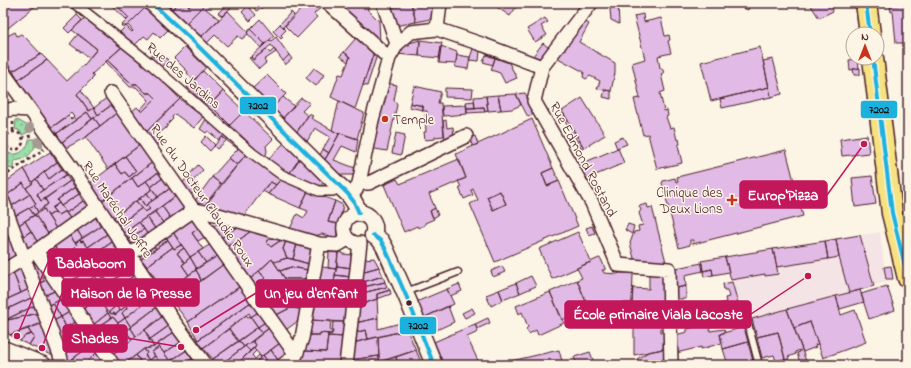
<svg xmlns="http://www.w3.org/2000/svg" width="911" height="368" font-family="'Indie Flower',sans-serif">
<defs>
<pattern id="grass-dots" width="8" height="8" patternUnits="userSpaceOnUse"><rect width="8" height="8" fill="#9bdea9"/><path d="M2 2h.1M6 6h.1" fill="none" stroke="#87be92" stroke-width="1.8" stroke-linecap="round"/></pattern>
</defs>
<rect width="100%" height="100%" fill="#fcf5e5"/>
<filter id="ink" filterUnits="userSpaceOnUse"><feTurbulence type="fractalNoise" baseFrequency=".025" numOctaves="2"/><feDisplacementMap in="SourceGraphic" scale="8" xChannelSelector="R" yChannelSelector="G"/><feConvolveMatrix kernelMatrix="1 2 1 2 8 2 1 2 1" color-interpolation-filters="sRGB"/></filter>
<g filter="url(#ink)">
<!-- built -->
<path fill="#f4e4e5" d="M880 232 886 282 742 321 725 257Z"/>
<!-- grass -->
<path fill="url(#grass-dots)" stroke="#727e6a" d="M16 119 28 126 31 123 35 129 22 135 20 131 15 129Z
M29 139H43L42 148 35 146C31 156 24 160 14 161L13 169 3 167V157L7 153C18 157 28 150 29 139Z"/>
<!-- building -->
<path fill="#e1bbe5" stroke="#4a1f2b" fill-rule="evenodd" d="M8 3H39L3 32V7Z
M109 3H114L129 18 127 20Z
M114 3H140L145 8 128 25 126 26H121L129 18Z
M162 3H179L170 11Z
M179 3H185L189 7 193 3H202L204 5 184 25 170 11Z
M206 3H212L206 9 219 19 199 39 184 25Z
M228 3H236L222 16 218 13Z
M251 3H271L256 11Z
M303 3H326L314 14 317 17 297 38 285 26 303 7 301 5Z
M338 3H368L370 7 367 9 379 21 380 42Z
M411 3 416 22 395 26 390 8Z
M411 3H437L435 18 416 22Z
M491 3H517L516 5 517 6 510 16Z
M612 3H618L619 24 611 20 610 9Z
M736 3H751L748 10 735 5Z
M807 3H832L833 11 819 18 810 4 808 5Z
M898 3H908V43H896L893 11 891 12 890 6 898 5Z
M248 6 256 15 250 21 242 12Z
M145 8 168 30 160 38 154 32 148 39 144 36 134 46 118 34 126 26 132 32 133 31 128 25Z
M228 11 248 32 247 33 248 34 242 39 238 36 227 46 215 35 205 45 199 39Z
M291 12 294 15 283 27 280 24Z
M643 14 644 22 661 18 665 36 669 35 670 40 668 41 671 53 658 56 660 68H662L664 73 661 74 665 91 660 93 664 111 667 110 668 116 666 117 670 128 674 127 677 140 679 139 680 144 678 145 682 163 657 169 648 134 643 135 634 99 640 98 632 63 645 59 634 16Z
M77 15 82 20 69 33 64 28Z
M85 18 123 46 92 74 94 77 77 94 89 111 94 108 98 115 92 119 87 112 76 120 71 113 51 128 18 80 47 60 67 81 84 65 97 49 72 30Z
M545 18 548 22 541 26 547 35 535 42 527 29Z
M260 19 274 36 265 44 250 29Z
M583 20 589 24 579 42 615 63V73L611 91 597 89 600 81 590 76 586 79 583 77 584 72 558 58Z
M280 24 286 30 281 35 283 37 281 39 273 31Z
M250 29 265 44 261 48 247 33Z
M15 32 17 36 21 34 25 37 41 54 13 71 3 57V38Z
M78 34 97 49 89 58 70 44Z
M276 37 289 55 283 61 271 45 253 60 251 57 269 40 271 41Z
M356 38 374 52 355 109 331 97 339 74 343 75 350 57 344 52Z
M420 40 442 43 439 58 419 56Z
M420 40 419 56 396 54 403 45 409 46V43Z
M543 43 550 49 542 59 533 56Z
M123 46 151 70H152L180 99 145 133 130 113 137 107 142 112 156 98 151 93H146L137 84H132L107 60Z
M441 46 457 52 456 64 439 63Z
M185 47 206 67 194 81 187 73 188 72 174 58Z
M760 47 769 87 711 101 701 62Z
M266 49 270 53 274 49 276 52 264 60 266 63 259 69 249 58 251 57 253 60Z
M473 49 480 51 479 61 469 60Z
M344 52 350 57 348 62 340 56Z
M374 52 377 55 367 86 363 85Z
M41 54 47 60 18 80 13 71Z
M162 54 168 60 160 68 150 58 151 55 156 58Z
M289 55 292 59 285 65 283 61Z
M457 55 470 57 468 69 455 67Z
M486 55 495 58 493 65 483 62Z
M495 58 509 63 517 78 505 83 500 73 491 70Z
M773 59 782 94 771 97 763 61Z
M858 59 859 68 850 70 849 60Z
M107 60 132 84H137L146 93H151L156 98 142 112 140 110 149 100 136 87H130L106 62Z
M314 68 324 75 316 86 306 78Z
M860 68V75H854L853 69Z
M203 71 223 91 210 105 189 85Z
M267 75 286 94 272 108 252 89Z
M386 83 397 85 394 100 397 105 387 151 369 148Z
M189 85 210 105 208 107 187 87Z
M414 86 441 92 438 103H441L444 136 435 137V139L425 140 424 132H426L425 114H427V111H423V106L410 103Z
M769 87 771 97 722 108 720 99Z
M445 88 473 89 472 98 445 97Z
M81 90 94 108 89 111 77 94Z
M605 90 611 91V99L603 97Z
M223 91 244 111 230 125 210 105Z
M525 93 536 113 528 117 516 94Z
M516 94 521 105 512 109 501 110 498 95Z
M498 95 501 110 488 111 486 96Z
M109 96 114 103 98 115 94 108Z
M486 96 488 111 485 112 484 107 475 108 474 97Z
M283 97 294 106 283 118 272 108Z
M301 98 310 103 302 111 308 116 297 132 283 118Z
M582 98 605 135 584 148 562 111Z
M180 99 203 117 194 128 175 114 172 117 173 119 168 124 166 128 157 135 162 140 154 147 145 133Z
M339 101 364 113 357 139 340 133 339 134 332 130Z
M474 101 475 108H467L466 102Z
M114 103 119 111 100 126 94 118Z
M410 103 423 106V110L409 107Z
M210 105 230 125 228 127 208 107Z
M466 105 467 114 443 116 442 106Z
M484 107 485 112 467 113V108Z
M119 111 141 144 108 169 86 137Z
M244 111 273 139 266 146 267 151 265 158 230 125Z
M87 112 92 119 62 142 56 134Z
M309 114 313 116 311 118 339 134 329 153 323 149 330 137 315 128 306 143 296 133Z
M564 114 584 148 582 149 561 115Z
M68 116 71 119 74 117 76 120 56 134 51 128Z
M94 118 100 126 86 137 66 148 62 142Z
M206 119 224 135 219 140 208 131 206 133 200 129Z
M532 119 553 168 542 173 547 186 559 181 578 226 495 262 470 204 478 200 473 189 471 190 473 195 464 199 459 188 461 187 458 181 466 178 456 154ZM500 191 506 204 493 210 487 197Z
M446 120 447 128 453 127 454 139 445 140 443 121Z
M340 133 358 139 356 152 342 146 334 160 355 168 354 175H343L334 172 324 161Z
M396 133 405 135 401 155 392 153Z
M224 135 247 153 237 165 229 158 238 149 222 137Z
M867 135 869 153 842 156 840 139Z
M206 136 215 145 210 151 201 142Z
M475 136 478 144 473 146 469 139Z
M222 137 227 140 217 149 214 146Z
M623 137 627 144 617 148 614 141Z
M284 143 300 158 289 174 268 160Z
M141 144 154 161 102 201 90 183 115 164 122 174 125 172 129 177 136 171 125 156Z
M618 148 624 163 584 180 576 166Z
M323 149 329 153 324 161 319 157Z
M786 150 803 216 693 244V240H690V245L679 248 662 183 663 181 675 178 676 182 678 181 677 177Z
M50 152 57 162 32 182 24 169Z
M247 153 281 179 276 185 271 182 268 184 243 217 205 206Z
M125 156 136 171 129 177 125 172 122 174 115 164Z
M229 158 237 165 221 184 212 177Z
M300 158 323 183 319 189 289 174Z
M459 159 466 178 429 194 435 208 430 211 434 219 425 223V225L418 228 417 226 404 232 384 185 397 179 400 184Z
M154 161 160 171 138 187 132 178Z
M57 162 62 169 49 179 44 172Z
M198 165 203 170 193 181 189 175Z
M553 168 559 181 547 186 542 173Z
M24 169 33 183 26 188 23 183 6 196 3 189V184Z
M62 169 66 175 43 190 36 179 44 172 49 179Z
M160 171 164 177 151 187 146 181Z
M66 175 70 181 41 201 37 194Z
M189 175 198 187 190 196 181 185Z
M872 176 876 204 855 207 852 178Z
M164 177 172 187 158 197 151 187Z
M212 177 221 184 204 206 194 202Z
M132 178 138 187 146 181 152 189 113 218 102 201Z
M36 179 43 190 37 194 41 201 45 199 48 204 38 212 34 205 36 204 26 188 33 183 32 182Z
M281 179 308 191 300 208 268 194Z
M70 181 75 187 57 200 59 203 52 208 55 212 48 216 43 207 48 204 45 199Z
M271 182 276 185 268 194 263 191 268 184Z
M23 183 30 194 10 207 6 196Z
M75 187 79 194 61 206 57 200Z
M172 187 177 195 124 233 118 225 142 208 145 212 150 209 146 205Z
M152 189 158 197 152 201 147 193Z
M308 191 335 201 328 222 339 224 336 239 322 234 310 237 289 231 297 214 304 218 308 211 300 208Z
M500 191 506 204 493 210 487 197Z
M147 193 152 201 145 206 140 198Z
M30 194 36 204 13 217 10 207Z
M79 194 83 201 66 213 61 206Z
M177 195 185 209 171 219 162 206Z
M140 198 145 206 146 205 150 209 145 212 136 201Z
M83 201 88 208 71 220 66 213Z
M136 201 142 208 118 225 113 218Z
M335 201 343 205 339 224 328 222Z
M59 203 65 211 58 215 52 208Z
M647 204 648 208 652 207 666 262 649 261 635 262 630 243 634 232 639 231 638 226 643 225 639 213 641 210 639 206Z
M34 205 38 212 34 215 29 208Z
M162 206 171 219 164 224 155 212Z
M29 208 34 215 17 226 13 217Z
M435 208 438 215 433 218 430 211Z
M44 209 57 230 49 235 35 215Z
M65 211 71 220 57 230 48 216 55 212 58 215Z
M155 212 164 224 156 230 147 217Z
M35 215 49 235 38 243 25 221Z
M94 216 101 226 82 238 76 228Z
M147 217 156 230 148 235 139 222Z
M193 218 199 228 192 233 203 249 190 257 171 229Z
M221 220 239 226 218 240 211 229Z
M25 221 31 231 21 238 17 226Z
M139 222 144 229 129 239 124 233Z
M628 224 634 226 632 234 625 230Z
M101 226 107 234 88 247 83 241 81 242 80 240Z
M239 226 252 230 238 241 237 240 224 248 218 240Z
M592 226 595 233 589 235 586 228Z
M76 228 82 238 75 243 68 233Z
M199 228 205 237 198 241 192 233Z
M7 229 17 256 3 264V231Z
M144 229 148 235 133 246 129 239Z
M171 229 181 245 174 249 164 234Z
M252 230 273 237 266 242 271 247 281 240 286 241 283 249 287 258 274 262 272 259 247 282 224 248 237 240 238 241Z
M31 231 38 243 26 250 21 238Z
M578 232 591 262 552 279 539 249Z
M68 233 77 245 74 248 78 255 69 262 59 254 53 244Z
M107 234 112 242 94 255 88 247Z
M164 234 168 240 156 249 152 243Z
M860 235 874 286 849 293 839 257 836 239Z
M273 237 281 240 271 247 266 242Z
M836 239 839 257 828 259 825 241Z
M80 240 81 242 83 241 94 255 85 261 78 255 74 248 77 245 75 243Z
M168 240 173 247 147 266 141 259Z
M286 241 297 244 293 259 287 258 283 249Z
M825 241 828 259 777 267 773 249Z
M112 242 121 255 98 271 96 269 93 272 85 261Z
M152 243 156 249 141 259 138 253Z
M53 244 59 254 49 263 42 252Z
M211 244 219 255 206 263 198 252Z
M297 244 311 248 309 264 293 259Z
M181 245 184 248 177 253 185 263 182 265 189 275 165 292 147 266 173 247 174 249Z
M184 248 190 257 185 263 177 253Z
M773 249 778 274 765 276V274L731 280 725 257Z
M198 252 206 263 197 269 190 257Z
M329 252 338 253 336 269 328 268Z
M342 252 343 254 353 255 352 268 337 266 338 253Z
M78 255 85 261 90 268 66 285 61 278 72 269 68 263Z
M121 255 125 262 102 278 98 274 95 276 94 274Z
M219 255 224 264 201 281 199 275 195 269Z
M190 257 197 269 189 275 182 265Z
M725 257 729 272 713 275 712 269 703 271 701 261Z
M287 258 309 264 308 270 291 267 280 271 274 262Z
M374 258 379 267 361 272 363 259Z
M599 258 601 259 605 268V270H602L604 273 618 274 619 273H632L633 274 632 303H620L619 307 610 310H597V307L589 309 577 280 582 278 577 268Z
M272 259 285 279H306L300 309 290 308 275 316 253 289 265 278 259 271Z
M36 260 46 275 42 277 44 281 38 284 30 263Z
M125 262 130 269 109 283 104 277Z
M68 263 72 269 61 278 56 272Z
M702 263 703 271 685 275 686 286 676 288V268Z
M224 264 239 287 188 322 172 301Z
M316 266 336 269 334 282 315 280Z
M337 266 352 268 351 277 335 275Z
M502 266 505 272 493 277 491 271Z
M891 266 893 279H886L884 267Z
M20 267 29 289 21 293 13 272Z
M291 267 308 270 307 279H285L280 271Z
M379 267 383 276 360 283 361 272Z
M90 268 95 276 71 293 66 285Z
M130 269 135 275 107 294 103 287Z
M712 269 713 275 704 277 703 271Z
M196 270 199 275 201 281 172 301 165 292Z
M259 271 265 278 253 289 247 282Z
M13 272 21 293 3 301V280Z
M98 274 102 278 104 277 109 283 103 287 95 276Z
M649 274 664 275 665 300H662V309L665 310 664 323H661V332H664L663 349 634 355V304L632 303 633 288 649 289Z
M135 275 140 283 113 301 110 298 102 304 108 313 92 326 81 311 106 291 107 294Z
M335 275 351 277 350 286 334 284Z
M95 276 101 285 94 290 88 281Z
M383 276 385 282 359 288 360 283Z
M531 276 536 286 520 293 516 283Z
M49 279 57 290 43 296 38 284Z
M577 280 589 309 562 320 550 292Z
M385 282 387 287 358 294 359 288Z
M732 282 741 314 719 318 716 305 726 302 725 298 729 297 727 290H724L723 284Z
M140 283 145 289 120 311 116 305 120 301 118 298Z
M516 283 520 293 503 300 499 290Z
M459 284 462 291 450 296 447 289Z
M241 286 251 302 198 340 188 322Z
M686 286V299H675L676 288Z
M887 286 895 310 869 319 861 294Z
M387 287 390 290 377 294V299L357 306 358 294Z
M29 289 33 297 3 311V301Z
M145 289 150 298 125 318 122 313 127 308 126 306Z
M447 289 454 304 423 318 416 302Z
M57 290 63 299 46 306 43 296Z
M390 290 391 294 377 299V294Z
M499 290 503 300 491 306 486 295Z
M860 290 864 302 840 309 836 296Z
M92 292 96 298 81 311 76 303Z
M550 292 564 323 538 335 536 330 529 334 526 329 528 327 522 312 519 314 516 306Z
M836 296 841 315 855 310 866 342 823 358 810 322 794 328 787 309Z
M33 297 36 305 3 321V311Z
M110 298 113 301 118 298 120 301 109 312 112 314 114 313 115 315 126 306 127 308 122 313 125 318 118 323 113 317 111 318 102 304Z
M150 298 157 307 131 327 125 318Z
M63 299 71 311 61 317 53 303Z
M377 299 378 318 355 323 357 306Z
M251 302 258 312 251 317 249 313 203 348 198 340Z
M314 302 348 304 345 322 311 320Z
M53 303 61 317 52 322 46 306Z
M36 305 39 313 3 321Z
M116 306 120 311 115 315 114 313 112 314 109 312Z
M448 306 454 322 430 333 423 318Z
M157 307 163 316 136 336 130 327Z
M290 308 300 309 298 321 283 332 272 317Z
M472 308 475 313 465 318 462 313Z
M787 309 806 361 800 363 797 353 800 352V350L795 352 796 354 788 357 789 359 777 363 776 361 785 359 778 332 757 337 752 319Z
M71 311 78 321 66 327 61 317Z
M258 312 265 322 258 327 251 317Z
M39 313 45 322 9 335 3 321Z
M108 313 111 318 96 329 93 325Z
M246 315 248 317 250 316 258 327 238 341 229 329Z
M163 316 170 325 149 340 145 330Z
M61 317 71 337 60 343 52 322Z
M113 317 118 323 101 336 96 329Z
M125 318 131 327 126 331 132 340 111 355 100 337Z
M378 318V329L404 322 407 330 368 339 366 330 354 333 355 323Z
M488 318 490 323 477 329 475 324Z
M309 320 331 321 330 331H333L332 334 320 333V335H308Z
M78 321 84 330 71 337 66 327Z
M46 322 56 353 53 356 29 345 34 337 28 329Z
M265 322 269 328 262 333 258 327Z
M333 322H345L344 337 328 336V334H332Z
M810 322 818 344 815 345 816 347 803 352 794 328Z
M475 324 478 332 467 337 480 365H444L434 342Z
M709 324 710 331 724 329 725 332 720 334 722 343 701 349V347L676 353 675 335 687 332V329Z
M170 325 174 332 154 347 149 340Z
M130 327 136 336 132 340 126 331Z
M258 327 262 333 244 347 239 341Z
M744 327 748 342 723 349 720 334Z
M269 328 280 343 261 357 254 348 256 345 253 341Z
M28 329 31 334 25 336 20 341 10 335Z
M229 329 238 341 213 359 203 348Z
M84 330 89 337 79 343 80 345 63 352 60 343Z
M145 330 154 347 144 349 123 365H118L111 355Z
M366 330 368 339 353 343 354 333Z
M407 330 416 350 379 362 378 337Z
M174 332 181 342 164 353 157 344Z
M778 332 785 359 776 361 774 355 762 358 757 337Z
M320 333 328 334 326 352 304 351 308 335H320Z
M31 334 34 337 29 345 20 341 25 336Z
M328 336 344 337 341 365H306L301 358 304 351 326 352Z
M89 337 93 344 68 362 66 361 63 352 80 345 79 343Z
M378 337 379 356 350 360 353 343Z
M239 341 244 347 220 365H217L213 359Z
M253 341 256 345 250 351 245 346Z
M181 342 187 350 170 361 164 353Z
M748 342 754 365H728L723 349Z
M280 343 289 357 280 363 271 350Z
M93 344 98 351 84 365H74L68 362Z
M157 344 159 347 152 352 155 356 149 360 145 355 147 353 144 349 154 347Z
M245 346 250 351 236 365H220Z
M159 347 164 353 173 365H161L152 352Z
M254 348 256 351 252 355 255 359 259 355 261 357 254 365H236Z
M144 349 147 353 145 355 149 360 144 364V365H135L140 361 136 355Z
M663 349H665V365H642L637 359 648 352Z
M187 350 192 359 181 365H173L170 361Z
M271 350 280 363 278 365H270L263 355Z
M416 350 422 365H398L396 357Z
M559 350 563 365H512L511 361Z
M98 351 104 359 99 365H84Z
M590 352 595 365H577L574 357Z
M136 355 140 361 135 365H123Z
M263 355 270 365H254L261 357Z
M155 356 158 361 152 365H144V364Z
M379 356 380 365H350V360Z
M396 357 398 365H380L379 362Z
M192 359 196 365H181Z"/>
<g fill="none" stroke-linecap="round" stroke-linejoin="round">
<defs>
<path id="service" d="M406 292 458 272
M747 320 759 365"/>
<path id="pedestrian" d="M74 3 146 60 252 153 282 175 319 191H333L341 187"/>
<path id="minor" d="M328 3 389 58
M383 3 397 44
M591 3 542 67 534 101 592 203 618 265 669 269 671 365
M437 29 440 3
M3 72 76 174 172 319 206 365
M111 93 296 355
M3 111 13 109 29 110
M359 183H369L466 136
M350 194 356 190 359 183 372 120 389 58 397 44 411 32 437 29 484 45 542 67
M3 202 60 355 62 365
M194 210 215 214 319 244 338 245 348 239
M355 243C338 237 341 215 359 213
M36 251 113 365
M129 255 194 210
M3 271 36 251 98 207
M283 365 296 355 302 338 319 244
M346 365 360 243"/>
<path id="tertiary" d="M152 3 195 43 332 179C344 191 353 195 359 213 370 214 377 224 373 235L381 241 385 248 408 300 434 365
M3 349 43 365"/>
<path id="primary" d="M866 3 870 34
M873 58 892 213 908 278"/>
</defs>
<!-- service casing -->
<use href="#service" stroke="#4a1f2b" stroke-width="9"/>
<!-- pedestrian casing -->
<use href="#pedestrian" stroke="#4a1f2b" stroke-width="12"/>
<!-- minor casing -->
<use href="#minor" stroke="#4a1f2b" stroke-width="16"/>
<!-- tertiary casing -->
<use href="#tertiary" stroke="#4a1f2b" stroke-width="19"/>
<!-- primary casing -->
<use href="#primary" stroke="#4a1f2b" stroke-width="23"/>
<!-- path -->
<path stroke="#4a1f2b" stroke-width="2.5" stroke-dasharray="3 3" stroke-linecap="butt" d="M13 122V132
M5 141a9 9 0 1 1 18 0a9 9 0 1 1-18 0Z
M22 138 33 135
M3 149 8 146
M3 177 44 149"/>
<!-- service -->
<use href="#service" stroke="#fcf5e5" stroke-width="6"/>
<!-- pedestrian -->
<use href="#pedestrian" stroke="#fcf5e5" stroke-width="9"/>
<!-- minor -->
<use href="#minor" stroke="#fcf5e5" stroke-width="13"/>
<!-- tertiary -->
<use href="#tertiary" stroke="#fcf5e5" stroke-width="16"/>
<!-- primary -->
<use href="#primary" stroke="#f7e281" stroke-width="20"/>
<defs>
<path id="bus-1" d="M152 3 195 43 348 194 354 202 359 213
M866 3 870 34
M873 58 892 213 908 278
M373 235 381 241 385 248 408 300 434 365"/>
</defs>
<!-- bus-1 casing -->
<use href="#bus-1" stroke="#fcf5e5" stroke-width="7"/>
<!-- bus-1 -->
<use href="#bus-1" stroke="#1bb1df" stroke-width="4"/>
</g>
<!-- trees -->
<g fill="#a59a90">
<circle cx="30" cy="128" r="5"/>
<circle cx="38" cy="142" r="5"/>
</g>
</g>
<!-- markers -->
<g fill="#c8321e" stroke="#fcf5e5" stroke-width="1.5">
<circle cx="385" cy="119" r="4"/>
<path d="M730 194h4v4h4v4h-4v4h-4v-4h-4v-4h4z"/>
</g>
<circle fill="#4a1f2b" stroke="#fcf5e5" stroke-width="1.5" cx="409" cy="303" r="3.5"/>
<g text-anchor="middle" stroke-width="3" stroke-linejoin="round" paint-order="stroke">
<!-- street labels -->
<g font-size="14" fill="#4a1f2b" stroke="#fcf5e5">
<text transform="translate(184 75) rotate(41)" y="5">Rue des Jardins</text>
<text transform="translate(584 159) rotate(62)" y="5">Rue Edmond Rostand</text>
<text transform="translate(203 195) rotate(55)" y="5">Rue du Docteur Claudie Roux</text>
<text transform="translate(118 209) rotate(56)" y="5">Rue Maréchal Joffre</text>
</g>
<!-- poi labels -->
<g font-size="14" fill="#4a1f2b" stroke="#fcf5e5" text-anchor="start">
<text x="393" y="124">Temple</text>
<text x="723" y="197" text-anchor="end">Clinique des<tspan x="723" dy="16">Deux Lions</tspan></text>
</g>
</g>
<!-- callouts -->
<path fill="none" stroke="#c2185b" stroke-width="1.5" d="M864 144L827 195M17 336L48 262M42 348L62 293M196 330L256 293M808 276L751 314M181 347L127 338"/>
<g fill="#c2185b" stroke="#fcf5e5" stroke-width="1.5">
<circle cx="864" cy="144" r="4"/>
<circle cx="17" cy="336" r="4"/>
<circle cx="42" cy="348" r="4"/>
<circle cx="196" cy="330" r="4"/>
<circle cx="808" cy="276" r="4"/>
<circle cx="181" cy="347" r="4"/>
</g>
<g fill="#c2185b" stroke="#c2185b" stroke-width="1.5">
<rect x="740" y="181" width="87" height="27" rx="4"/>
<rect x="48" y="249" width="86" height="27" rx="4"/>
<rect x="62" y="279" width="137" height="27" rx="4"/>
<rect x="256" y="280" width="110" height="27" rx="4"/>
<rect x="565" y="301" width="186" height="27" rx="4"/>
<rect x="63" y="325" width="64" height="27" rx="4"/>
</g>
<g font-size="15" text-anchor="middle" font-weight="bold" fill="#fff">
<text x="783" y="200">Europ'Pizza</text>
<text x="91" y="268">Badaboom</text>
<text x="131" y="298">Maison de la Presse</text>
<text x="311" y="298">Un jeu d'enfant</text>
<text x="658" y="319">École primaire Viala Lacoste</text>
<text x="95" y="343">Shades</text>
</g>
<g stroke="#fcf5e5" stroke-width="1.5">
<rect x="239" y="96" width="38" height="19" rx="4" fill="#1bb1df"/>
<rect x="860" y="100" width="38" height="19" rx="4" fill="#1bb1df"/>
<rect x="399" y="316" width="38" height="19" rx="4" fill="#1bb1df"/>
</g>
<g font-size="11" text-anchor="middle" font-weight="bold" fill="#111">
<text x="258" y="109">7202</text>
<text x="879" y="113">7202</text>
<text x="418" y="329">7202</text>
</g>
<!-- margin -->
<rect width="911" height="368" fill="none" stroke="#fcf5e5" stroke-width="16"/>
<rect x="8" y="8" width="895" height="352" fill="none" stroke="#4a1f2b" stroke-width="1.5" filter="url(#ink)"/>
<!-- north arrow -->
<g transform="translate(865 46)"><circle r="19" fill="#fcf5e5" stroke="#b59f9b"/>
<path d="M0-3L7 15L0 10L-7 15Z" fill="#c8321e"/>
<text y="-6" font-size="11" font-weight="bold" text-anchor="middle" fill="#4a1f2b">N</text>
</g>
</svg>
